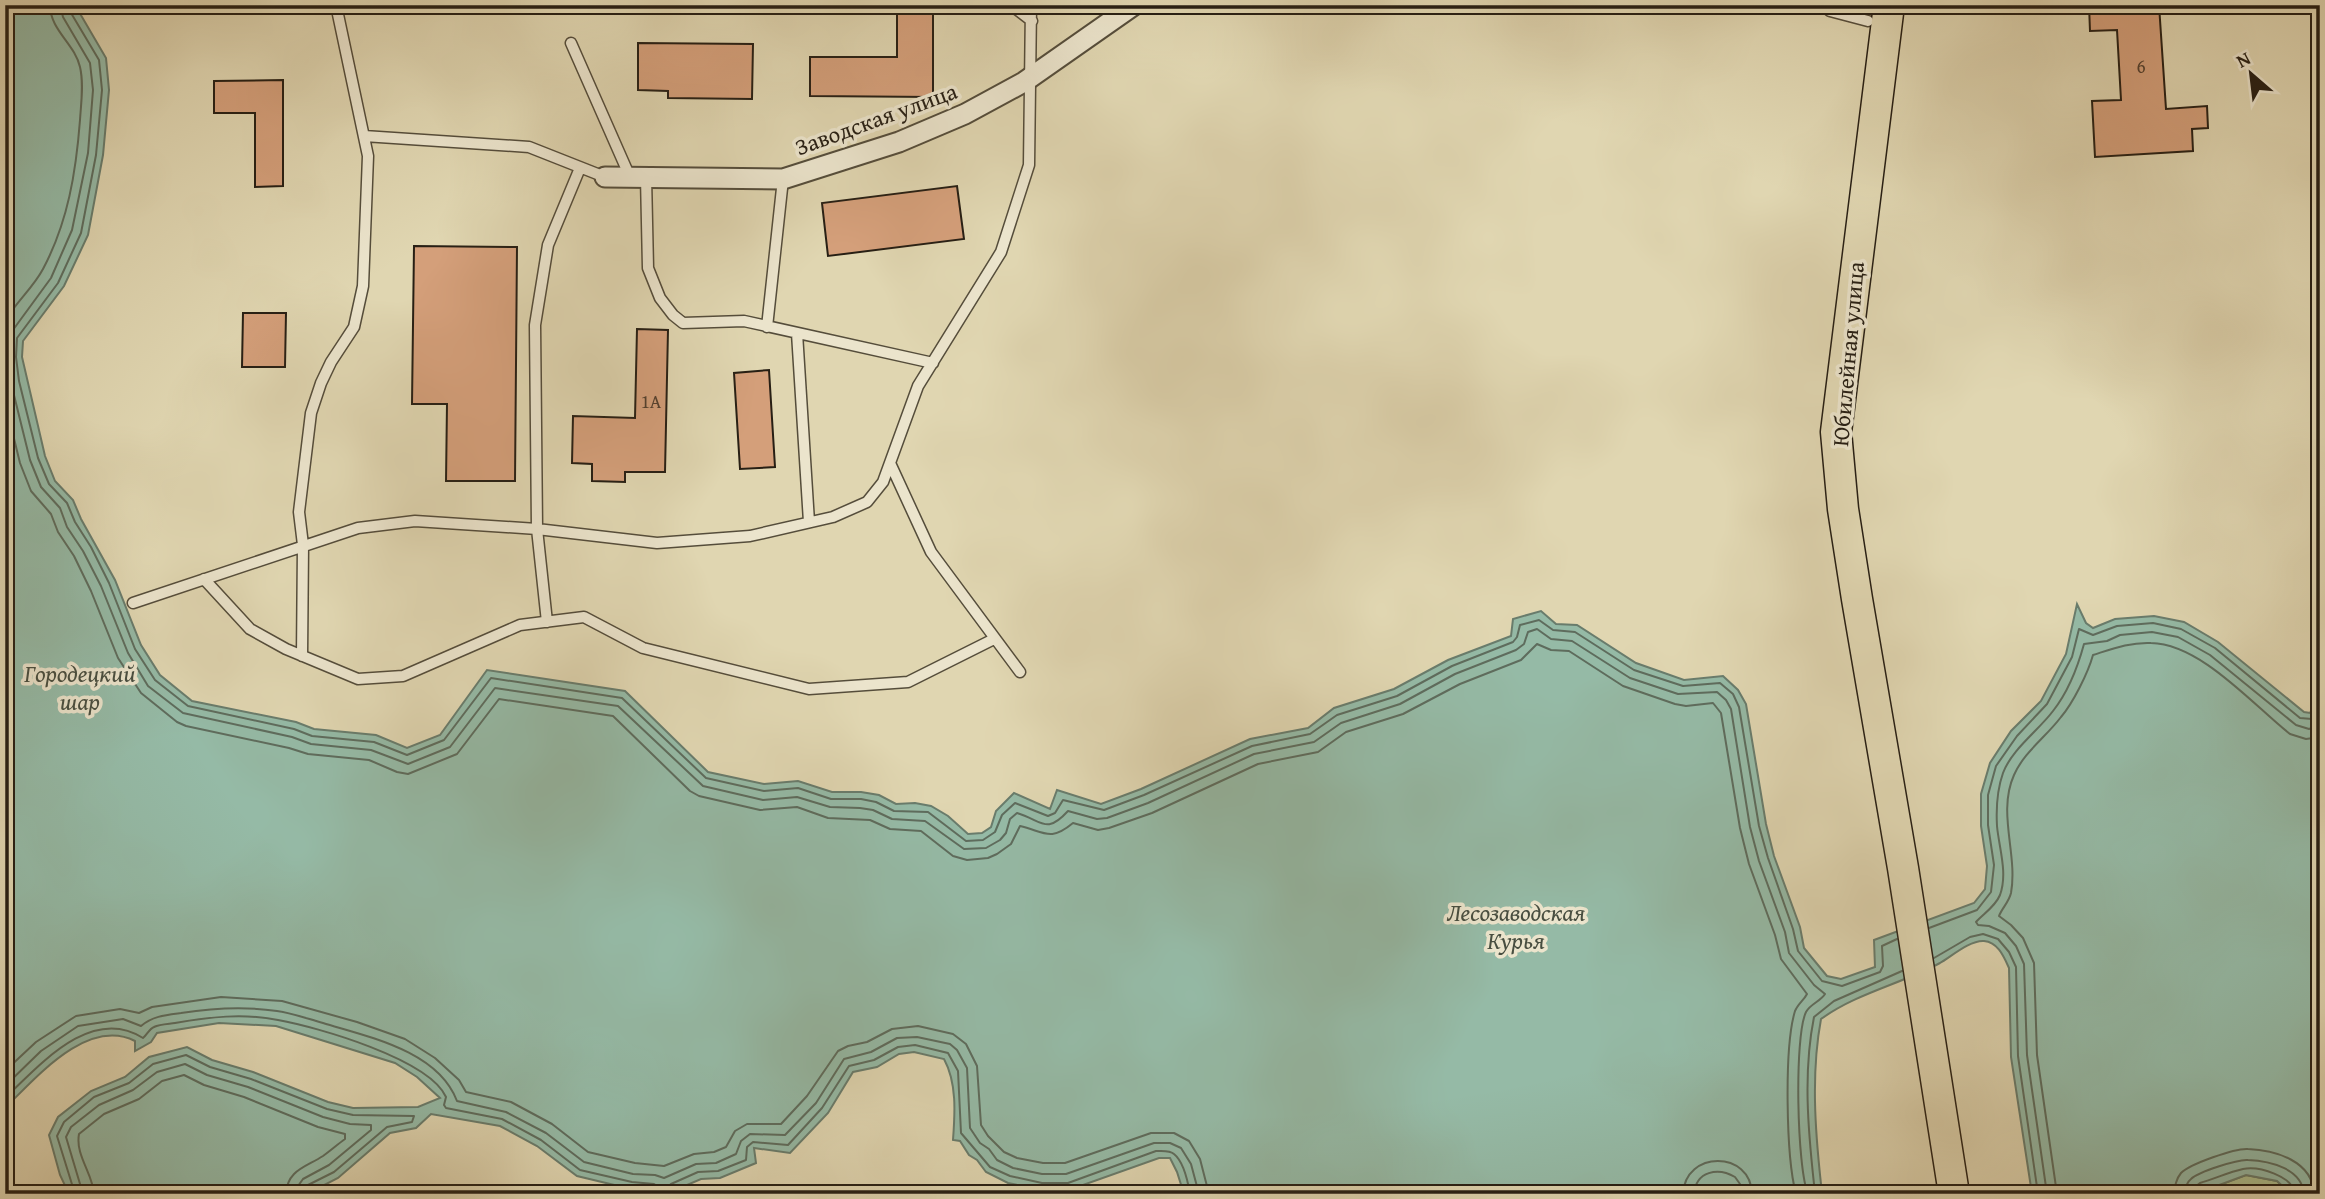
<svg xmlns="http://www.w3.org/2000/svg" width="2325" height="1199" font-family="'Gentium Book Plus',serif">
<rect width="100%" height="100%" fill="#e0d6b1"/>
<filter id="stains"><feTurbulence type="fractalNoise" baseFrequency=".00286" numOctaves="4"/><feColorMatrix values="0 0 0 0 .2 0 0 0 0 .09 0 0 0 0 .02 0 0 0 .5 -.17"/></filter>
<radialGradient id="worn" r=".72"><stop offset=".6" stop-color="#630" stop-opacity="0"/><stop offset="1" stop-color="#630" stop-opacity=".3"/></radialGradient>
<!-- green -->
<path fill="#adbf8f" stroke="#6a6f52" stroke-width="2" d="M2246 1175 2277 1181 2291 1194H2195Z"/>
<!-- water -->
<path fill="#95baa6" stroke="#697c6c" stroke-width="2" d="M5 5H75L106 58 109 90 103 155 88 235 64 286 23 341 22 357 45 456 55 481 73 500 81 519 115 580 141 645 160 675 192 701 296 722 314 729 376 735 407 748 440 735 487 670 625 691 708 772 764 784 798 781 832 792H861L879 795 896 804 915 803 931 806 948 816 968 834 982 833 991 827 996 811 1014 793 1050 809 1057 790 1101 804 1141 789 1250 739 1308 728 1334 708 1394 689 1448 660 1511 636 1513 619 1541 611 1556 624 1577 625 1636 663 1684 680 1723 676 1738 690 1746 704 1766 824 1774 856 1800 927 1804 948 1827 976 1841 979 1875 967 1874 940 1974 903 1985 889 1987 866 1981 826V794L1990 763 2011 731 2041 701 2066 654 2077 604 2086 623 2093 628 2115 619 2154 616 2184 622 2218 642 2304 712 2310 713 2314 706 2320 684V1194H2291L2277 1181 2246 1175 2195 1194H2032L2011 1057 2009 968C2004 957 1998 942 1984 941 1970 940 1952 956 1940 963 1901 984 1857 993 1821 1019 1811 1073 1815 1129 1821 1184L1825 1194H1726V1189L1713 1187 1707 1194H1184L1177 1172 1170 1158H1159L1069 1190H1041L1008 1183 986 1172 977 1160 969 1155 960 1141 953 1140C955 1113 957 1083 944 1059L914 1052 899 1054 877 1067 853 1072 828 1113 790 1153 754 1148 756 1163 720 1178 701 1179 673 1191 631 1189 577 1176 537 1146 500 1126 431 1114 416 1128 390 1133 338 1178 307 1194 254 1192 249 1194H69L60 1175 49 1135 58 1117 91 1091 125 1077 149 1057 187 1047 212 1060 253 1072 328 1102 353 1108 418 1107 440 1098 417 1077 395 1063 276 1026 219 1023 157 1033 151 1042 135 1051V1041C87 1017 36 1078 5 1108Z"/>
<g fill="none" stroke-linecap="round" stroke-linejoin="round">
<!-- shore -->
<path stroke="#5e6c5d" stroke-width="2" d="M60 5 63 17 90 63 93 90 88 153 72 230 51 278 10 334 7 356 11 383 30 460 41 487 60 508 67 527 83 551 101 586 128 653 148 686 183 713 292 737 311 744 371 750 408 764 450 747 495 688 618 706 703 786 763 800 797 797 830 807 860 808 873 810 892 819 925 821 964 849 986 848 1000 840 1006 833 1010 819 1017 813C1043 821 1046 835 1068 811L1097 819 1107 818 1148 803 1254 754 1314 742 1341 723 1400 704 1455 674 1516 650 1524 644 1528 632 1537 629 1551 639 1572 641 1630 678 1678 694 1717 692 1726 700 1731 709 1750 827 1759 861 1785 932 1789 953 1814 985 1825 994C1821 1001 1810 1004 1806 1012 1794 1037 1797 1168 1808 1194
M69 5 71 13 99 60 102 90 96 155 81 233 58 283 17 338 16 357 19 381 38 458 49 484 67 503 75 522 91 547 109 583 135 649 155 680 188 706 294 729 312 736 374 742 407 755 444 740 491 678 622 698 706 778 764 791 798 788 831 799H861L876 802 894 811 928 812 966 841 983 840 995 832 1002 815 1015 803 1048 816 1055 813 1063 800 1104 810 1144 795 1252 746 1310 734 1337 715 1397 696 1452 666 1513 642 1517 637 1520 625 1539 620 1553 630 1575 632 1634 670 1683 686 1720 683 1733 694 1739 707 1759 826 1768 858 1793 929 1798 951 1822 981 1842 986 1880 972 1883 966 1882 946 1897 939
M5 321C16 302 33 288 43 269 68 222 76 172 80 120 81 103 84 84 80 67 75 44 50 30 50 5
M5 402 20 463 31 491 51 514 58 532 74 556 91 591 118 658 141 693 177 722 186 726 289 748 308 754 369 760 397 772 408 774 457 754 499 699 613 716 690 791 699 796 760 810 797 807 828 818 870 820 890 829 921 831 953 856 967 860 988 858 997 854 1011 844 1020 826C1045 832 1050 842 1073 823L1098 830 1109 828 1152 813 1258 764 1318 752 1346 732 1403 714 1460 684 1521 660 1537 644 1551 650 1569 651 1623 686 1675 704 1686 706 1713 703 1721 713 1740 828 1749 864 1775 935 1781 959 1807 994C1804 1000 1798 1004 1795 1011 1784 1047 1786 1157 1796 1194
M1929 928 1977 910 1991 892 1994 865 1988 825V795L1996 766 2017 736 2047 704 2072 657 2079 629 2093 635 2117 626 2153 623 2181 629 2215 648 2300 718 2312 719 2320 710
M1934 958 1970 937 1983 934 1998 939 2009 952 2016 967 2018 1056 2038 1194
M5 1071 36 1042 76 1016 120 1009 139 1013 152 1007 221 997 282 1001 357 1022 405 1039 435 1058 459 1080 466 1092 511 1102 552 1124 588 1152 635 1163 664 1166 694 1154 714 1152 726 1147 735 1131 747 1124H781L807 1096 838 1051 848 1046 867 1042 892 1029 918 1026 953 1034 966 1044 977 1066 981 1125 988 1136 1004 1152 1017 1158 1043 1163H1065L1151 1133H1174L1189 1141 1200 1159 1209 1194
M5 1086 41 1051 78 1026 123 1019 141 1026C153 1016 166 1015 181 1013 213 1008 244 1006 277 1011 292 1013 308 1019 323 1023 369 1037 438 1051 457 1101L506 1112 546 1133 584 1162 633 1174 655 1175 664 1178 696 1164 716 1163 736 1154 741 1141 750 1134 785 1135 816 1103 844 1059 871 1052 897 1038 917 1037 950 1044 957 1050 967 1068 970 1128 980 1143 989 1149 997 1160 1013 1168 1042 1174H1066L1154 1143H1170L1181 1148 1191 1164 1199 1194
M5 1098C40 1065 91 1005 143 1038 147 1035 149 1029 154 1027 160 1024 169 1024 175 1023 209 1017 243 1013 278 1020 317 1027 429 1059 446 1097L444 1105 446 1108 502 1119 541 1140 580 1170 632 1182 654 1184 664 1191 671 1184 698 1172 718 1171 746 1160 747 1147 753 1142 788 1145 822 1108 849 1066 874 1060 898 1047 915 1045 948 1053 958 1071 961 1133 990 1167 1010 1176 1042 1183H1068L1156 1151C1162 1151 1170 1150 1174 1154 1184 1162 1188 1182 1190 1194
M75 1194 57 1136 64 1122 94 1097 129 1083 153 1064 186 1055 210 1067 251 1079 327 1109 353 1115 414 1116 412 1122 387 1127 334 1172 308 1185 306 1194
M83 1194 66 1137 71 1127 99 1105 133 1090 157 1072 185 1064 207 1075 248 1087 323 1117 350 1124 371 1125V1130L329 1165 303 1179 298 1186 297 1194
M94 1194C93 1174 75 1155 79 1134L104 1114 139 1099 162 1081 184 1075 204 1085 244 1097 318 1127 345 1134V1139C338 1144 330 1151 323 1156 306 1167 287 1170 286 1194
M1683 1194C1685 1150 1751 1150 1752 1194
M1694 1194C1696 1171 1718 1167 1735 1177L1740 1184 1742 1194
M1817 1194 1814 1184C1808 1129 1803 1072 1814 1017L1834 1001 1902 971
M2047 1194 2027 1055 2024 964 2016 946 2005 933 1989 926 1978 925 1976 922C1983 914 1995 907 2000 895 2008 873 1999 848 1997 826 1996 808 1997 790 2003 773 2012 749 2038 731 2053 711 2068 692 2078 666 2084 644L2107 641 2120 635 2152 632 2178 637 2210 655 2296 725 2309 729 2320 725
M2057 1194 2037 1055 2034 963 2023 938 2011 925 1999 916C2002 908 2009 902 2011 893 2018 854 1997 813 2014 775 2024 752 2046 737 2061 717 2073 703 2088 673 2093 655 2112 649 2130 642 2151 643 2201 644 2253 705 2290 734L2306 739 2320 737
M2174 1194C2175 1186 2176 1179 2181 1173 2190 1164 2235 1148 2248 1149 2275 1150 2313 1161 2314 1194
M2185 1194C2185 1188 2186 1183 2191 1179 2198 1172 2238 1159 2248 1160 2269 1161 2302 1168 2304 1194
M2194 1194 2195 1187 2200 1183C2214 1179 2229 1172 2243 1169 2259 1166 2293 1176 2295 1194"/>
</g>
<!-- building -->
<path fill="#d49f7a" stroke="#271f14" stroke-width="2" d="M897 5H933V97L810 96V57H897Z
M2089 5H2159L2166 109 2207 106 2208 128 2192 129 2193 151 2095 157 2092 101 2121 100 2117 30 2090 31Z
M638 43 753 44 752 99 668 98V91L638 90Z
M283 80V186L255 187V113H214V81Z
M957 186 964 239 828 256 822 203Z
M414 246 517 247 515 481H446L447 404H412Z
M243 313H286L285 367H242Z
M637 329 668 330 665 472H625V482L592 481V464L572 463 573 416 635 418Z
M769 370 775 467 740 469 734 373Z"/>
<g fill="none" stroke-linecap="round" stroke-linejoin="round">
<defs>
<path id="lane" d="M1011 5 1032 21
M1823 5 1830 11 1868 21
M571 43 630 177
M364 136 529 147 605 177
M646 177 648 268 660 298 673 315 683 323 744 321 933 363
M767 327 783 179
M797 333 809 522
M890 463 931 552 1020 672
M204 579 250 629 286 649 358 679 403 676 520 625 584 617 643 648 809 689 908 682 994 639
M133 603 358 528 415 521 537 529 535 325 548 245 580 168
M547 622 537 529 657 543 750 536 833 517 867 502 883 482 918 386 1001 252 1029 165 1031 5
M302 656 303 545 299 512 311 413 321 383 331 362 354 327 363 286 368 156 336 5"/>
<path id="street" d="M605 177 783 179 899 142 965 114 1024 82 1134 5"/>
<path id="primary" d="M1889 5 1836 432 1843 509 1857 599 1903 868 1954 1194"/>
</defs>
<!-- lane casing -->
<use href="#lane" stroke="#554d3b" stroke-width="13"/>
<!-- street casing -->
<use href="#street" stroke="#554d3b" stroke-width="23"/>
<!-- primary casing -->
<use href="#primary" stroke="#271f14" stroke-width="33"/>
<!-- lane -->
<use href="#lane" stroke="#ebe4cc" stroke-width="10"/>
<!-- street -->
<use href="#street" stroke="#ebe4cc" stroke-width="19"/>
<!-- primary -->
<use href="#primary" stroke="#e0d6b1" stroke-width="30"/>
</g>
<g text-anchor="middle" stroke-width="7" stroke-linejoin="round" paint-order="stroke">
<!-- number labels -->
<g font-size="19" fill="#523f2e">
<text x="2141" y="73">6</text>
<text x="651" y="408">1А</text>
</g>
<!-- street labels -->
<g font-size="23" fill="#271f14" stroke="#ebe4cc">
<text transform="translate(876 119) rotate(-20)" y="8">Заводская улица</text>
<text transform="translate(1848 354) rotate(-85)" y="8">Юбилейная улица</text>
</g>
<!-- water labels -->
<g font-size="24" font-style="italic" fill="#484e40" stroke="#ebe4cc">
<text x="80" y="682">Городецкий<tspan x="80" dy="28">шар</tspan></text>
<text x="1516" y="921">Лесозаводская<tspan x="1516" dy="28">Курья</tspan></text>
</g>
</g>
<!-- margin -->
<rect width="2325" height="1199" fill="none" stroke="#e0d6b1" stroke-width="28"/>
<rect x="7" y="7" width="2311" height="1185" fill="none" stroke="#271f14" stroke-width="3.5"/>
<rect x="14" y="14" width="2297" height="1171" fill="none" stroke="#271f14" stroke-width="2"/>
<!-- north arrow -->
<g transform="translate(2251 74) rotate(332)" stroke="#ebe4cc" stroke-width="5" paint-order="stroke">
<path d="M0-5L12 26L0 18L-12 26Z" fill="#271f14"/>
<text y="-10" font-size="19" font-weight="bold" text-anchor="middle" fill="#271f14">N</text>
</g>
<rect width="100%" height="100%" filter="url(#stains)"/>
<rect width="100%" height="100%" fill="url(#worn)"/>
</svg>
